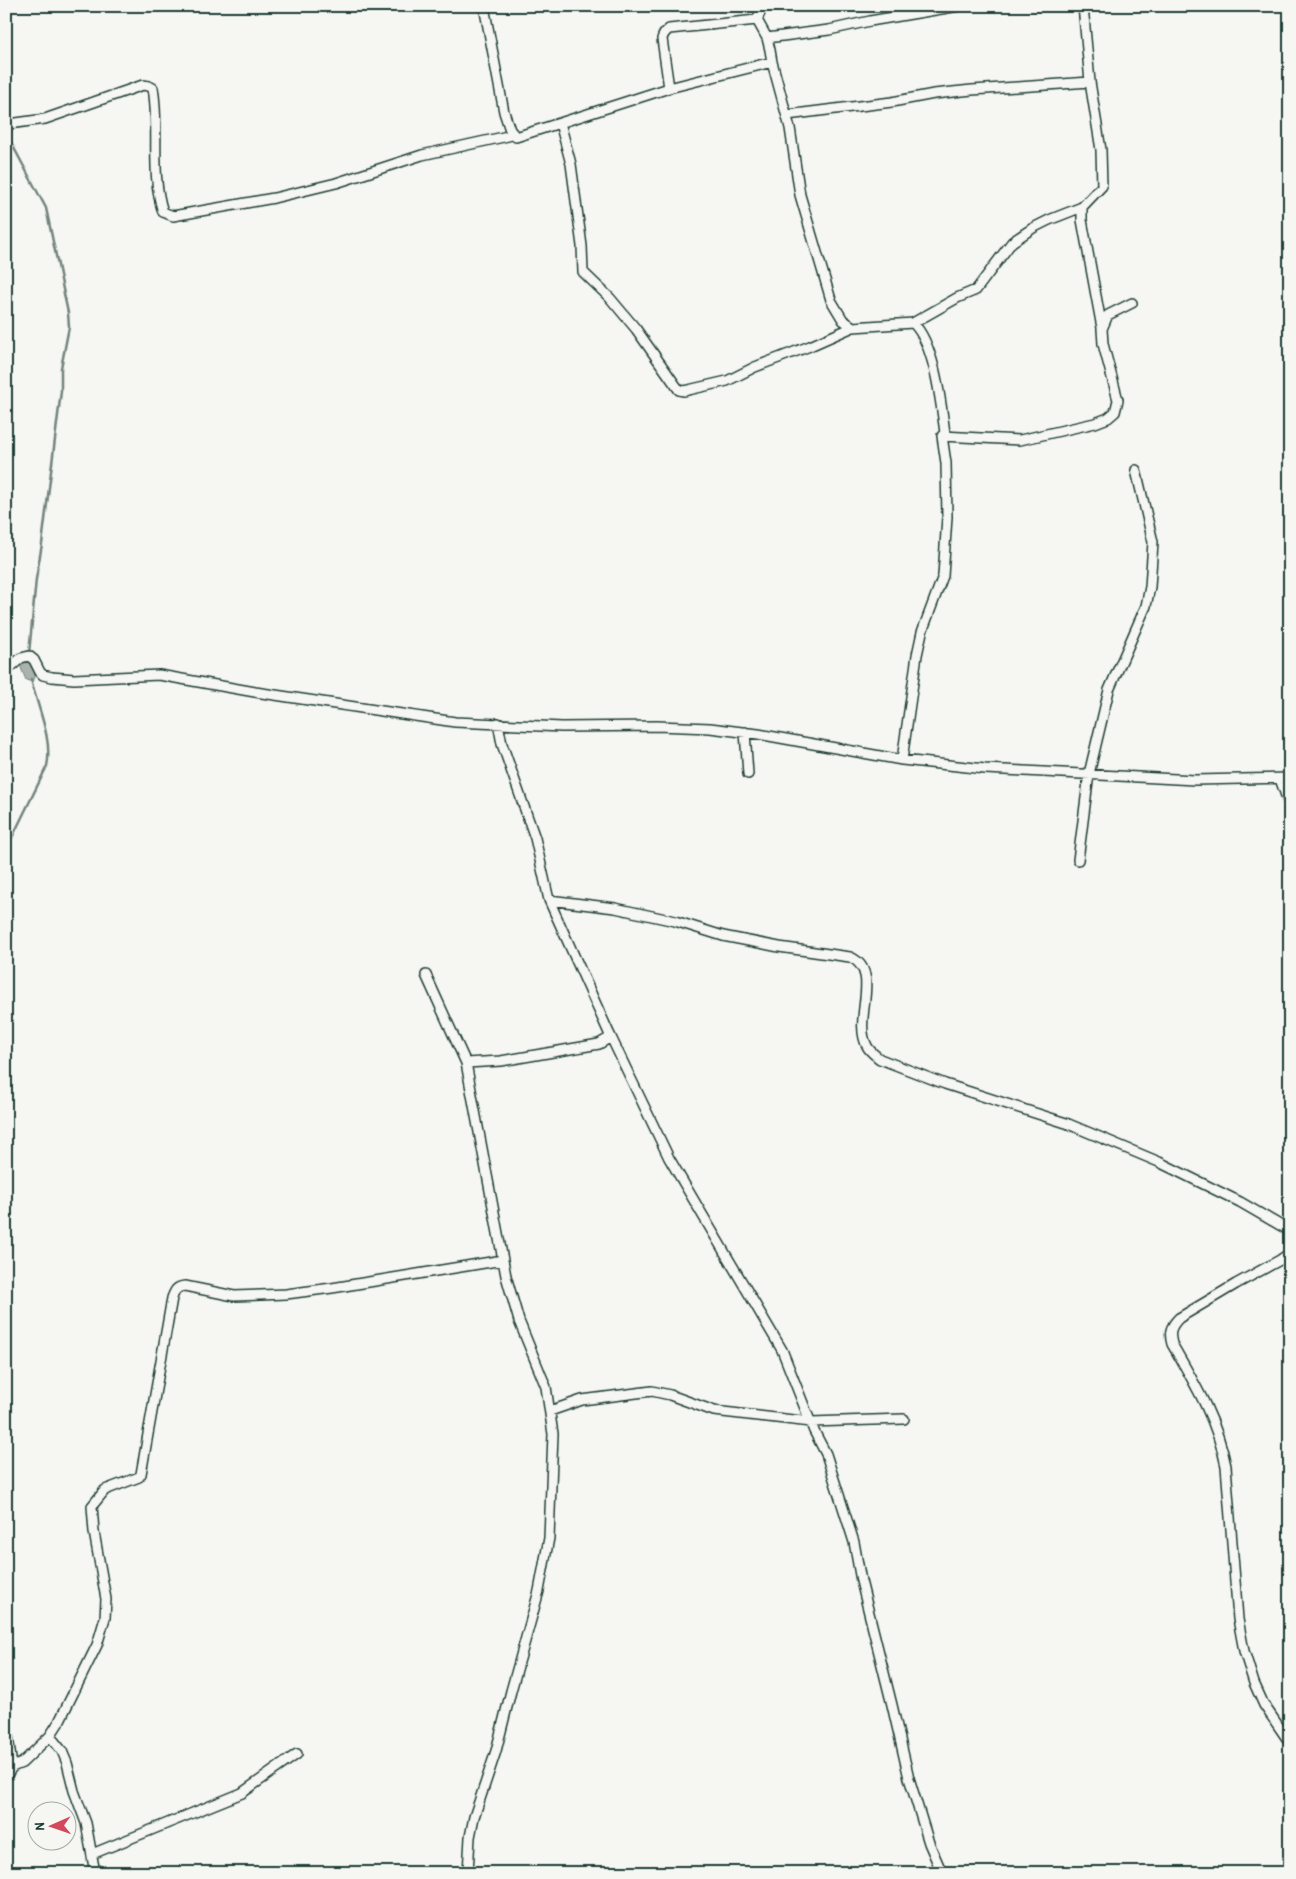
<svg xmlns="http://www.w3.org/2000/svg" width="1296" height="1879" font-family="'Patrick Hand',sans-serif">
<rect width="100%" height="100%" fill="#f6f6f2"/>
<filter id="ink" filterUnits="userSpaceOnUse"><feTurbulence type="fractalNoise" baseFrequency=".02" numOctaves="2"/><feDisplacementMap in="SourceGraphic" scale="10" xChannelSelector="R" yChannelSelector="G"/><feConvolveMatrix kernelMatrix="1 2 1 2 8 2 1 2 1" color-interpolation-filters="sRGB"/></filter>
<g filter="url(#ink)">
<!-- water -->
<path fill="#aab3ae" stroke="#72847d" d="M29 658 36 667 34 677 32 682 26 680 21 668 22 661Z"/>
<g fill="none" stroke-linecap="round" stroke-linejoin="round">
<!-- stream -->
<path stroke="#72847d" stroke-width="2.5" d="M6 133 46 208 68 313 69 327 61 368V391L42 544 36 579 29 654
M6 850 47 766C53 739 37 706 31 679"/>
<defs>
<path id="street" d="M484 6 504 112 510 130 516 137 669 88 772 62
M756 6 760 13 757 20 767 38 770 50 772 62 790 128 800 195 831 300 843 320 853 327 913 323C935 344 941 404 945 433L942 436 946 463 947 517 943 576 922 632 917 655 902 760
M767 38 829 30 870 21 959 6
M669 88 662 39C663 34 665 32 669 29L757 20
M787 115 892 102 934 94 972 90 1090 82
M560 123 571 164 582 246 583 272 610 298 636 329 679 390 684 391 727 381 755 367 810 346 853 327
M9 124 45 119 143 85 149 86 153 88C160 129 150 173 163 212L173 216 274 198 336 183 422 155 508 136 511 134
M1082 207V220L1102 328
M913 323 957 298 976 290 1012 242 1033 228 1049 220 1082 207 1102 186 1101 150 1090 82 1083 6
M942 436 1020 440 1095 423 1108 418 1115 412 1118 400 1103 344 1102 329 1108 315 1132 303
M6 671 21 658 29 656 34 660 40 672 43 675 52 677 74 679 159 675 255 692 455 722 562 727 657 726 710 728 758 734 902 760 985 769 1195 780 1290 778
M498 723 502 744 535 838 549 900 609 1033 669 1158 782 1350 814 1431 826 1454 854 1542 861 1581 892 1705 909 1778 929 1843 942 1873
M745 732 748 774
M1280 779 1290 807
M1078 860 1089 774 1109 690 1146 606 1150 587 1153 542 1136 470
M549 900 615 908 675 921 723 936 779 947 850 957C883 971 852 1019 867 1046 870 1052 875 1055 880 1059L945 1084 1066 1123 1159 1162 1240 1202 1290 1231
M426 975 466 1063
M1290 1253 1280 1260 1236 1284 1179 1318C1170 1327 1169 1333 1172 1344 1195 1384 1217 1420 1226 1466L1238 1619 1244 1651 1254 1683 1264 1705 1290 1743
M550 1411 582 1400 652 1391 670 1395 714 1411 811 1422 904 1419
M6 1720 12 1767 6 1777
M50 1736 62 1751 67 1763 74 1791 86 1823 95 1873
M12 1767 22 1763 50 1736 59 1722 97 1645 105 1618 106 1599 94 1532 92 1506 105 1490 139 1477 141 1474 172 1298C175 1290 176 1287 185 1286L234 1296 286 1294 332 1288 503 1260
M92 1854 242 1793 297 1754
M468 1873 470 1837 474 1817 496 1751 511 1691 539 1591 549 1538 553 1434 546 1387 519 1321 506 1276 466 1063 501 1061 599 1044 611 1037 609 1033"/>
</defs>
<!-- street casing -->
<use href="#street" stroke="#1f3d34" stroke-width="12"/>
<!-- street -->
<use href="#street" stroke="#f6f6f2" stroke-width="9"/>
</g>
</g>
<!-- margin -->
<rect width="1296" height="1879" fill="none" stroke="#f6f6f2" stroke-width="25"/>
<rect x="12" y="12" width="1271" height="1854" fill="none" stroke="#1f3d34" stroke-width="2" filter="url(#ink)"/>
<!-- north arrow -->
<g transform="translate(52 1826) rotate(268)"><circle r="24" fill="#f6f6f2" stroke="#a0aca6"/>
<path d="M0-4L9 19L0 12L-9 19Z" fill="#d1495b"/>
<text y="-8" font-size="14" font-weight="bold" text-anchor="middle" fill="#1f3d34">N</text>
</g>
</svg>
